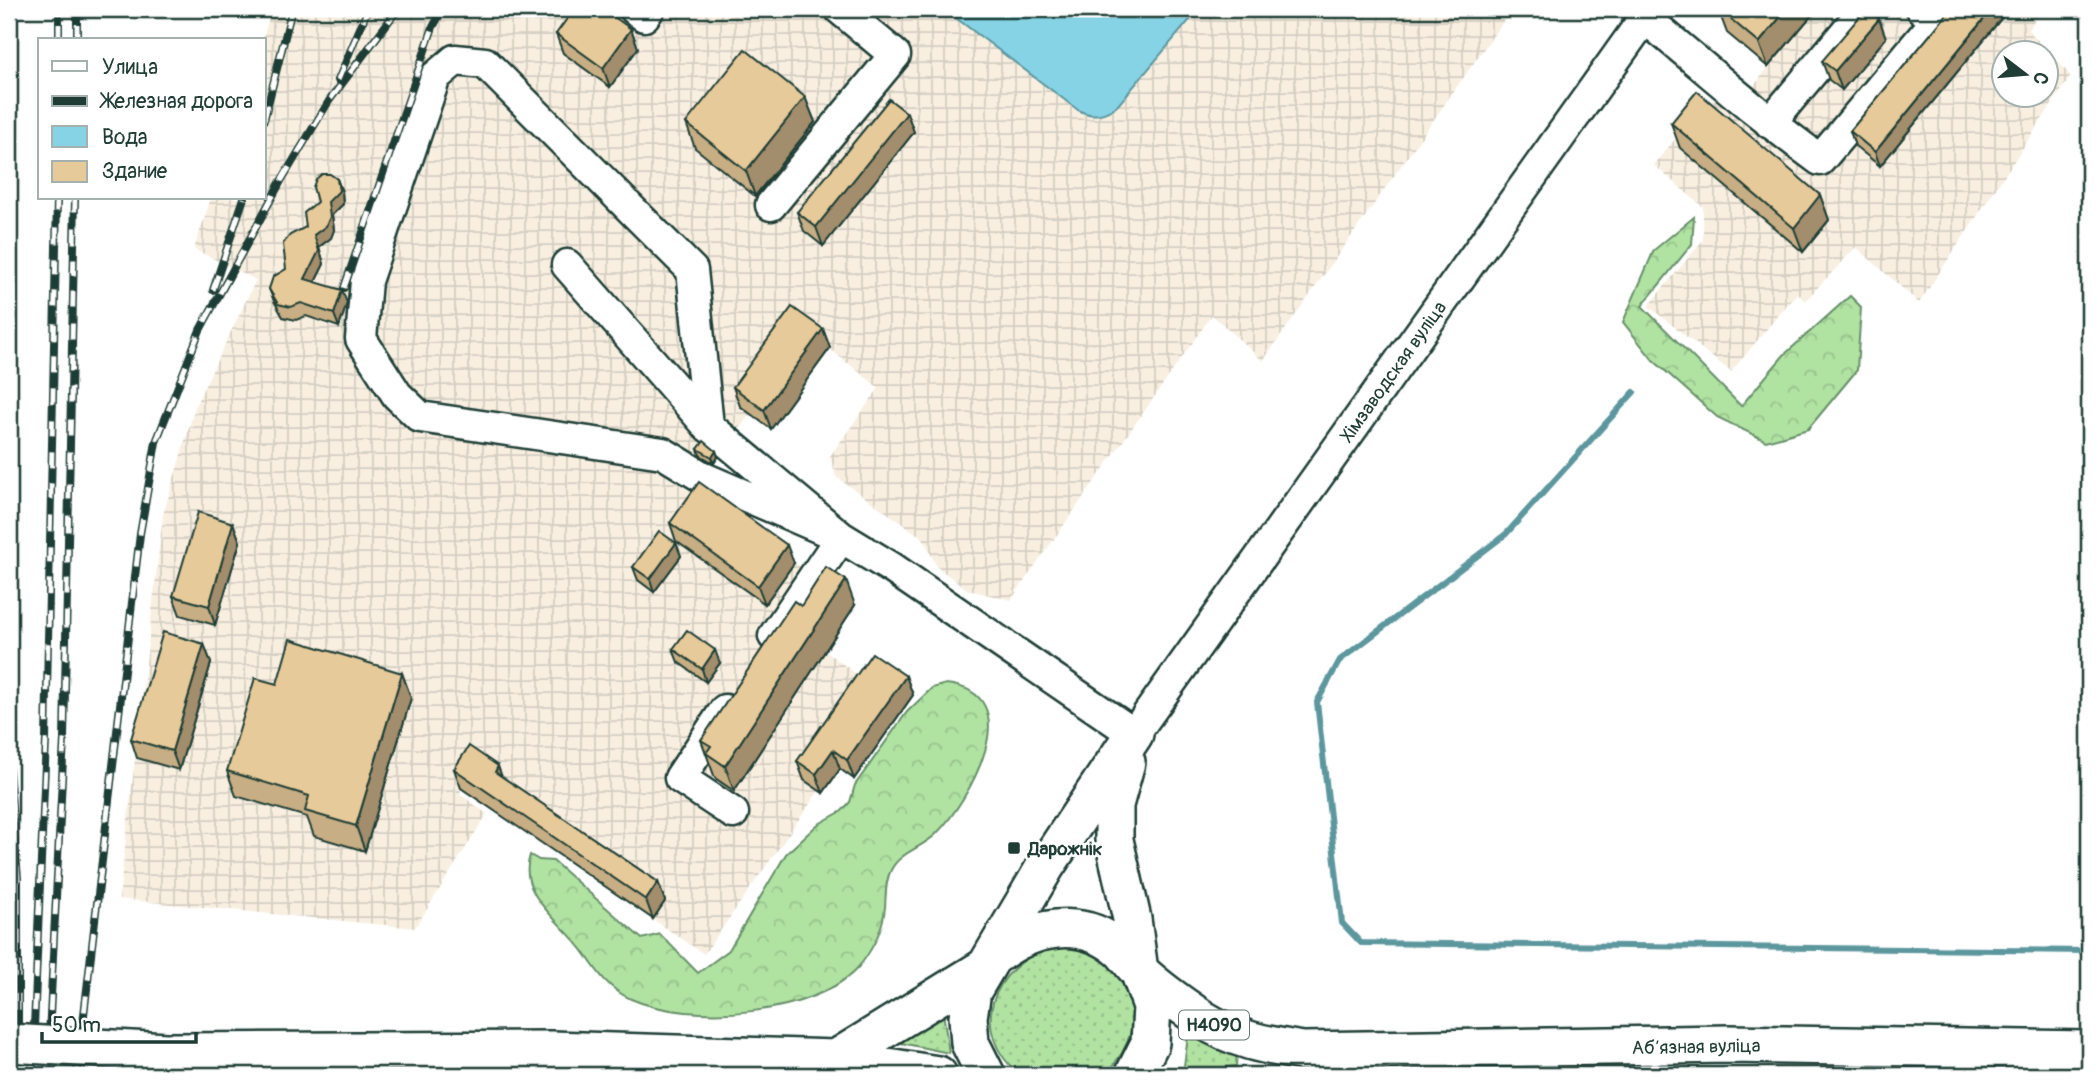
<svg xmlns="http://www.w3.org/2000/svg" width="2098" height="1084" font-family="Pangolin,sans-serif">
<defs>
<pattern id="industrial-grid" width="8" height="8" patternUnits="userSpaceOnUse" patternTransform="scale(1.75)"><rect width="8" height="8" fill="#f8efe1"/><path d="M0 4h8M4 0v8" fill="none" stroke="#d4cec2"/></pattern>
<pattern id="grass-dots" width="8" height="8" patternUnits="userSpaceOnUse" patternTransform="scale(1.75)"><rect width="8" height="8" fill="#b0e2a2"/><path d="M2 2h.1M6 6h.1" fill="none" stroke="#97c38c" stroke-width="1.8" stroke-linecap="round"/></pattern>
<pattern id="forest-crowns" width="20" height="18" patternUnits="userSpaceOnUse" patternTransform="scale(1.75)"><rect width="20" height="18" fill="#b0e2a2"/><path d="M2 6a3 3 0 1 1 6 0M12 15a3 3 0 1 1 6 0" fill="none" stroke="#97c38c"/></pattern>
</defs>
<rect width="100%" height="100%" fill="#fff"/>
<filter id="ink" filterUnits="userSpaceOnUse"><feTurbulence type="fractalNoise" baseFrequency=".0143" numOctaves="2"/><feDisplacementMap in="SourceGraphic" scale="14" xChannelSelector="R" yChannelSelector="G"/><feConvolveMatrix kernelMatrix="1 2 1 2 8 2 1 2 1" color-interpolation-filters="sRGB"/></filter>
<g filter="url(#ink)">
<!-- industrial -->
<path fill="url(#industrial-grid)" fill-rule="evenodd" d="M272 9H1512L1263 361 1212 315 1011 600 968 590 937 567 923 538 836 477 830 456 879 388 830 349 771 429 750 414 694 492 855 605 825 651 870 684 879 672 913 695 854 779 840 769 823 793 819 791 704 954 461 789 460 794 487 814 415 928 119 899 163 515 196 404 256 280 194 249 211 198H264L262 40Z
M1745 9H2042L2028 30 2071 76 1919 303 1856 247 1805 301 1797 293 1731 372 1648 306 1703 240V207L1654 165 1706 101 1730 99 1738 106 1768 68 1727 33ZM2004 52H2046V94H2004Z"/>
<!-- grass -->
<path fill="url(#grass-dots)" stroke="#68906b" stroke-width="2" d="M1051 947C1131 947 1160 1018 1105 1075H1020C967 1031 991 967 1051 947Z
M943 1012 949 1053 887 1040Z
M1189 1029 1237 1052 1236 1066 1183 1073Z"/>
<!-- forest -->
<path fill="url(#forest-crowns)" stroke="#68906b" stroke-width="2" d="M1694 217 1692 244 1642 306 1741 406 1784 355 1850 296 1861 307 1857 370 1808 429 1766 441 1717 417 1653 360 1623 322 1654 250Z
M946 684C1031 693 969 801 936 834 922 848 900 852 891 870 885 881 886 895 885 907 883 929 874 947 861 964 818 1017 690 1025 631 999 610 990 598 973 586 955 565 923 516 897 530 855L539 860 553 861 642 939 660 934 698 973 729 950 786 854 817 825 842 811 850 802 855 785 907 712 932 688Z"/>
<!-- water -->
<path fill="#86d3e5" stroke="#5d979e" stroke-width="2" d="M944 9H1199L1118 105C1105 115 1093 118 1078 110Z"/>
<g fill="none" stroke-linecap="round" stroke-linejoin="round">
<!-- stream -->
<path stroke="#5d979e" stroke-width="6" d="M1634 392 1506 534 1340 660 1317 702 1342 923 1361 943 2089 951"/>
<defs>
<g id="minor">
<path d="M635 9 644 16 649 9"/>
<path d="M1645 18C1703 66 1759 116 1820 160L1937 20 1922 9"/>
<path d="M1770 123 1865 9"/>
<path d="M771 205 895 55 840 9"/>
<path d="M567 265 708 426"/>
<path id="s1" d="M774 636 841 537 704 478 663 453 420 417 397 395 361 339 366 281 435 77 455 60 485 63 692 270 708 426 841 537 892 568 1134 734 1651 9"/>
<path d="M725 710 680 778 733 813"/>
</g>
<path id="major" d="M1126 762 1114 805V840L1132 919 1139 971 1152 1006 1150 1043 1134 1075
M994 956C1031 927 1081 915 1121 950 1127 956 1132 964 1138 970 1157 988 1181 1005 1202 1019 1236 1040 1264 1045 1303 1051L1729 1044 2089 1050
M167 1052 551 1050 836 1059 938 1075
M836 1059 984 968
M986 1075 970 1043 968 1017 972 991 1045 867 1134 734"/>
</defs>
<!-- minor casing -->
<use href="#minor" stroke="#1f3d34" stroke-width="35"/>
<!-- major casing -->
<use href="#major" stroke="#1f3d34" stroke-width="42"/>
<!-- minor -->
<use href="#minor" stroke="#fff" stroke-width="30"/>
<!-- major -->
<use href="#major" stroke="#fff" stroke-width="37"/>
<defs>
<path id="rail" d="M59 40V9
M77 40V9
M338 80 368 9
M264 120 292 9
M344 288 433 27 443 9
M213 290 244 198
M9 770 18 879V1075
M32 1075 46 740 57 198
M47 1075 64 739 75 198
M77 1075 140 534 156 442 200 330 281 181 329 101 398 9"/>
</defs>
<!-- rail casing -->
<use href="#rail" stroke="#1f3d34" stroke-width="8"/>
<!-- rail -->
<use href="#rail" stroke="#fff" stroke-width="5" stroke-dasharray="16" stroke-linecap="butt"/>
<defs>
<path id="major-bridge" d="M9 1043 167 1052"/>
</defs>
<!-- major-bridge casing -->
<use href="#major-bridge" stroke="#1f3d34" stroke-width="42" stroke-linecap="butt"/>
<!-- major-bridge -->
<use href="#major-bridge" stroke="#fff" stroke-width="37"/>
</g>
<!-- wall -->
<path fill="#c7ae84" stroke="#1f3d34" stroke-width="2" d="M1718 9H1817L1768 67 1727 33Z
M2004 15 1880 166 1855 146 1850 131 1945 17Z
M1879 19 1886 38 1842 90 1829 80 1822 61Z
M631 29 638 48 610 87 563 53 556 34Z
M805 97 815 122 755 196 695 148 686 123Z
M907 113 914 132 823 246 804 231 797 212Z
M1671 123 1820 195 1829 220 1803 252 1680 148Z
M337 179 342 192 343 204 332 215 334 230 331 238 319 247 324 264 315 282 347 303 339 327 306 316 296 320 283 317 274 301 269 289 286 269 317 202Z
M823 329 830 348 771 429 740 406 733 387Z
M698 449 716 451 718 457 714 463 700 455Z
M233 523 240 542 215 625 180 615 173 596Z
M670 523 794 563 765 604 676 541Z
M676 543 681 556 654 592 638 580 633 567Z
M855 605 734 791 715 778 701 740 801 606Z
M204 644 211 663 179 770 137 758 131 739Z
M673 649 720 663 706 682 678 662Z
M402 673 411 698 365 851 314 836 307 817 236 796 227 771 277 684Z
M906 676 913 695 854 779 840 769 823 793 804 780 797 761Z
M454 769 502 777 658 882 665 901 653 919 461 788Z"/>
<!-- shaded-wall -->
<path fill="#a28d6c" stroke="#1f3d34" stroke-width="2" d="M1787 9H1817L1768 67 1759 43Z
M1992 9H2002L2004 15 1880 166 1875 152Z
M1879 19 1886 38 1842 90 1835 71Z
M631 29 638 48 610 87 603 68Z
M805 97 815 122 755 196 746 171Z
M907 113 914 132 823 246 816 227Z
M337 179 342 192 343 204 332 215 334 230 331 238 319 247 324 264 310 292 305 279 314 235Z
M1820 195 1829 220 1803 252 1794 228Z
M342 290 347 303 339 327 334 314Z
M823 329 830 348 771 429 764 410Z
M716 451 718 457 714 463 712 457Z
M233 523 240 542 215 625 209 606Z
M676 543 681 556 654 592 650 579Z
M787 545 794 563 765 604 758 586Z
M846 580 855 605 734 791 725 766Z
M204 644 211 663 179 770 172 751Z
M715 650 720 663 706 682 702 669Z
M402 673 411 698 365 851 356 826Z
M906 676 913 695 854 779 847 760Z
M833 750 840 769 823 793 816 774Z
M498 766 505 785 495 772Z
M658 882 665 901 653 919 646 900Z"/>
<!-- building -->
<path fill="#e7ca9a" stroke="#1f3d34" stroke-width="2" d="M574 9H603L631 29 603 68 556 34Z
M1719 9H1787L1759 43Z
M1866 9 1879 19 1835 71 1822 61Z
M1949 9H1992L1875 152 1850 131 1945 17Z
M745 49 805 97 746 171 686 123Z
M1697 91 1820 195 1794 228 1671 123Z
M889 99 907 113 816 227 797 212Z
M322 174H330L337 179 339 191 328 202 330 217 326 226 314 235 319 251 305 279 342 290 334 314 301 303 291 307 278 304 269 289 273 277 286 269 283 244 290 235 306 227 304 213 317 202 313 187 316 179Z
M792 307 823 329 764 410 733 387Z
M704 441 716 451 712 457 698 449Z
M699 482 787 545 758 586 670 523Z
M198 512 233 523 209 606 173 596Z
M659 531 676 543 650 579 633 567Z
M826 567 846 580 725 766 706 753 711 746 701 740 794 601 801 606Z
M687 630 715 650 702 669 673 649Z
M163 632 204 644 172 751 131 739Z
M290 639 402 673 356 826 305 811 309 796 227 771 255 678 277 684Z
M872 653 906 676 847 760 833 750 816 774 797 761Z
M469 746 498 766 495 772 658 882 646 900 454 769Z"/>
</g>
<!-- markers -->
<rect fill="#1f3d34" stroke="#fff" stroke-width="2.5" x="1007" y="841" width="14" height="14" rx="3.5"/>
<g text-anchor="middle" stroke-width="5" stroke-linejoin="round" paint-order="stroke">
<!-- shield labels -->
<rect fill="#fff" stroke="#627771" stroke-width="2" x="1179" y="1010.5" width="70" height="29" rx="5"/>
<g font-size="18" font-weight="bold" fill="#1f3d34">
<text x="1214" y="1031">Н4090</text>
</g>
<!-- street labels -->
<g font-size="19" fill="#1f3d34" stroke="#fff">
<text dy="7" stroke="none"><textPath href="#s1" startOffset="2412">Хімзаводская вуліца</textPath></text>
<text transform="translate(1696 1046) rotate(-1)" y="7">Абʼязная вуліца</text>
</g>
<!-- poi labels -->
<g font-size="19" font-weight="bold" fill="#1f3d34" stroke="#fff" text-anchor="start">
<text x="1028" y="855">Дарожнік</text>
</g>
</g>
<!-- margin -->
<rect width="2098" height="1084" fill="none" stroke="#fff" stroke-width="35"/>
<rect x="18" y="18" width="2063" height="1049" fill="none" stroke="#1f3d34" stroke-width="2.5" filter="url(#ink)"/>
<!-- legend -->
<rect x="38" y="38" width="228" height="161" fill="#ffffff" stroke="#a5b1ae" stroke-width="2"/>
<rect x="52" y="61" width="35" height="10" fill="#ffffff" stroke="#a5b1ae" stroke-width="2"/>
<text x="102" y="74" font-size="21" fill="#1f3d34">Улица</text>
<rect x="52" y="96" width="35" height="10" fill="#1f3d34" stroke="#a5b1ae" stroke-width="2"/>
<text x="102" y="108" font-size="21" fill="#1f3d34">Железная дорога</text>
<rect x="52" y="126" width="35" height="21" fill="#86d3e5" stroke="#a5b1ae" stroke-width="2"/>
<text x="102" y="144" font-size="21" fill="#1f3d34">Вода</text>
<rect x="52" y="161" width="35" height="21" fill="#e7ca9a" stroke="#a5b1ae" stroke-width="2"/>
<text x="102" y="178" font-size="21" fill="#1f3d34">Здание</text>
<!-- north arrow -->
<g transform="translate(2025 74) rotate(106)"><circle r="33" fill="#ffffff" stroke="#a5b1ae" stroke-width="2"/>
<path d="M0-5L12 26L0 18L-12 26Z" fill="#1f3d34"/>
<text y="-10" font-size="19" font-weight="bold" text-anchor="middle" fill="#1f3d34">С</text>
</g>
<!-- scale -->
<path d="M42 1032v10h154v-10" fill="none" stroke="#1f3d34" stroke-width="3.5"/>
<text x="52" y="1032" font-size="21" fill="#1f3d34" stroke="#ffffff" stroke-width="5" paint-order="stroke">50 m</text>
</svg>
